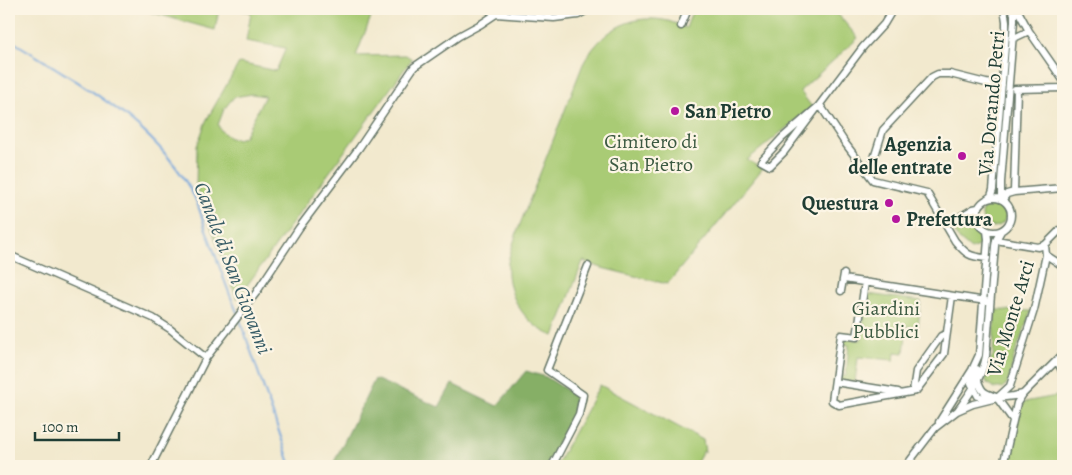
<svg xmlns="http://www.w3.org/2000/svg" width="1072" height="475" font-family="Alegreya,serif">
<rect width="100%" height="100%" fill="#fcf5e5"/>
<filter id="ink" filterUnits="userSpaceOnUse"><feTurbulence type="fractalNoise" baseFrequency=".02" numOctaves="2"/><feDisplacementMap in="SourceGraphic" scale="10" xChannelSelector="R" yChannelSelector="G"/><feConvolveMatrix kernelMatrix="1 2 1 2 8 2 1 2 1" color-interpolation-filters="sRGB"/></filter>
<filter id="wash" filterUnits="userSpaceOnUse"><feTurbulence type="fractalNoise" baseFrequency=".0096" numOctaves="4" result="noise"/><feDisplacementMap in="SourceGraphic" scale="20" xChannelSelector="R" yChannelSelector="G"/><feGaussianBlur stdDeviation="1.12" result="paint"/><feColorMatrix in="noise" values="0 0 0 0 0 0 0 0 0 0 0 0 0 0 0 0 0 1.4 0 .05"/><feComposite in="paint" operator="in"/></filter>
<g filter="url(#wash)">
<rect width="100%" height="100%" fill="#f2e9ce"/>
<!-- green -->
<path fill="#a9cb74" stroke="#648454" fill-rule="evenodd" d="M139 9H219L215 30Z
M231 9H374L356 56 406 55 412 59 237 299 196 186 197 146 206 121 239 63 276 71 286 48 246 41 251 12ZM252 94 265 96 244 137 237 139 230 138 221 131 218 125 224 109 234 97Z
M693 9H840L836 12 858 38 800 91 812 107 747 160 763 168 669 282 667 284 602 268 583 261 554 336C525 326 505 294 508 262 510 252 514 242 517 232L583 64C600 33 627 14 663 20 671 21 679 25 686 28Z
M982 215a12 12 0 1 1 24 0a12 12 0 1 1-24 0Z
M967 217 972 218C974 226 977 231 985 236V243L971 249 958 238 951 227Z
M867 294 921 301 918 327 907 326 904 353 895 352 894 360 858 357 855 382 839 381V376H846L849 345 844 344V339L861 340Z
M995 310 1031 311 1014 357 1008 383 1002 388H994L987 383 984 374 993 356Z
M600 385 703 440 705 452 703 451 695 466 684 465 679 466H556Z
M1062 395 1063 405V466H1006L1019 403Z"/>
<!-- forest -->
<path fill="#86af66" stroke="#52764d" d="M526 371 546 377 581 399 546 466H332L375 379 439 407 452 384 497 406Z"/>
<g fill="none" stroke-linecap="round" stroke-linejoin="round">
<!-- stream -->
<path stroke="#6fa4dc" stroke-width="2" d="M9 39C76 82 158 123 195 198 199 207 202 217 205 227 216 255 225 285 237 312
M239 317 291 466"/>
</g>
</g>
<g filter="url(#ink)">
<g fill="none" stroke-linecap="round" stroke-linejoin="round">
<defs>
<path id="minor" d="M487 9 496 14 554 18 578 15 589 9
M1017 9 1029 31 1063 80
M681 26 688 9
M1012 39 1029 31
M1015 89 1063 88
M820 105 782 138 761 161 770 166 784 152 863 47 884 24 893 9
M820 105 845 143 873 180 927 193 955 241C966 254 969 257 987 258
M869 174 883 130 932 77 938 74H950L986 83 1002 85
M1014 192 1017 89
M977 215a17 17 0 1 1 34 0a17 17 0 1 1-34 0Z
M987 199 991 196 993 190 1006 34V21L1004 9
M1001 199V182L1014 21V14L1012 9
M1002 200 1007 194 1014 192 1063 188
M946 225 973 209 978 208
M996 240 1038 247 1045 245
M1045 245 1063 227
M9 255 153 318 170 329 206 358 256 293 299 228 359 148 414 67 459 36 481 24 496 14
M1046 255 1063 266
M844 279 986 301
M865 282 857 337 841 335 832 401 839 405 916 391 944 354 952 296
M841 291 844 274
M1057 360 1063 373
M977 369 971 383 978 396 987 399
M978 381C982 393 985 393 996 397
M835 382 898 392
M913 391 916 371 941 336 946 334
M997 398 1014 396 1023 394 1063 354
M997 398 1013 420
M958 410C971 392 982 378 986 356L995 246 996 240 1001 231
M939 422 972 370 979 355 988 239 987 231
M151 466 206 358
M552 466 579 414 583 395 547 370 588 266
M906 466 935 428 957 411 973 404 997 398 1010 386 1034 310 1046 255 1045 245
M1003 466 1017 403 1023 394"/>
</defs>
<!-- minor casing -->
<use href="#minor" stroke="#69796a" stroke-width="9"/>
<!-- minor -->
<use href="#minor" stroke="#fff" stroke-width="6"/>
</g>
</g>
<!-- markers -->
<g fill="#b5179e" stroke="#fcf5e5" stroke-width="2">
<circle cx="675" cy="111" r="5"/>
<circle cx="962" cy="156" r="5"/>
<circle cx="889" cy="203" r="5"/>
<circle cx="896" cy="219" r="5"/>
</g>
<g text-anchor="middle" stroke-width="4.5" stroke-linejoin="round" paint-order="stroke">
<!-- street labels -->
<g font-size="20" fill="#1f3d34" stroke="#fcf5e5">
<text transform="translate(991 103) rotate(-85)" y="7">Via Dorando Petri</text>
<text transform="translate(1010 318) rotate(-73)" y="7">Via Monte Arci</text>
</g>
<!-- poi labels -->
<g font-size="20" font-weight="bold" fill="#1f3d34" stroke="#fcf5e5" text-anchor="start">
<text x="685" y="118">San Pietro</text>
<text x="952" y="151" text-anchor="end">Agenzia<tspan x="952" dy="23">delle entrate</tspan></text>
<text x="879" y="210" text-anchor="end">Questura</text>
<text x="906" y="226">Prefettura</text>
</g>
<!-- park labels -->
<g font-size="20" fill="#3b5941" stroke="#fcf5e5">
<text x="651" y="148">Cimitero di<tspan x="651" dy="23">San Pietro</tspan></text>
<text x="886" y="315">Giardini<tspan x="886" dy="23">Pubblici</tspan></text>
</g>
<!-- water labels -->
<g font-size="21" font-style="italic" fill="#375c66" stroke="#fcf5e5">
<text transform="translate(233 268) rotate(69)" y="7">Canale di San Giovanni</text>
</g>
</g>
<!-- margin -->
<rect width="1072" height="475" fill="none" stroke="#fcf5e5" stroke-width="30"/>
<!-- scale -->
<path d="M35 432v8h84v-8" fill="none" stroke="#1f3d34" stroke-width="2.5"/>
<text x="42" y="432" font-size="15" fill="#1f3d34" stroke="#fcf5e5" stroke-width="4" paint-order="stroke">100 m</text>
</svg>
